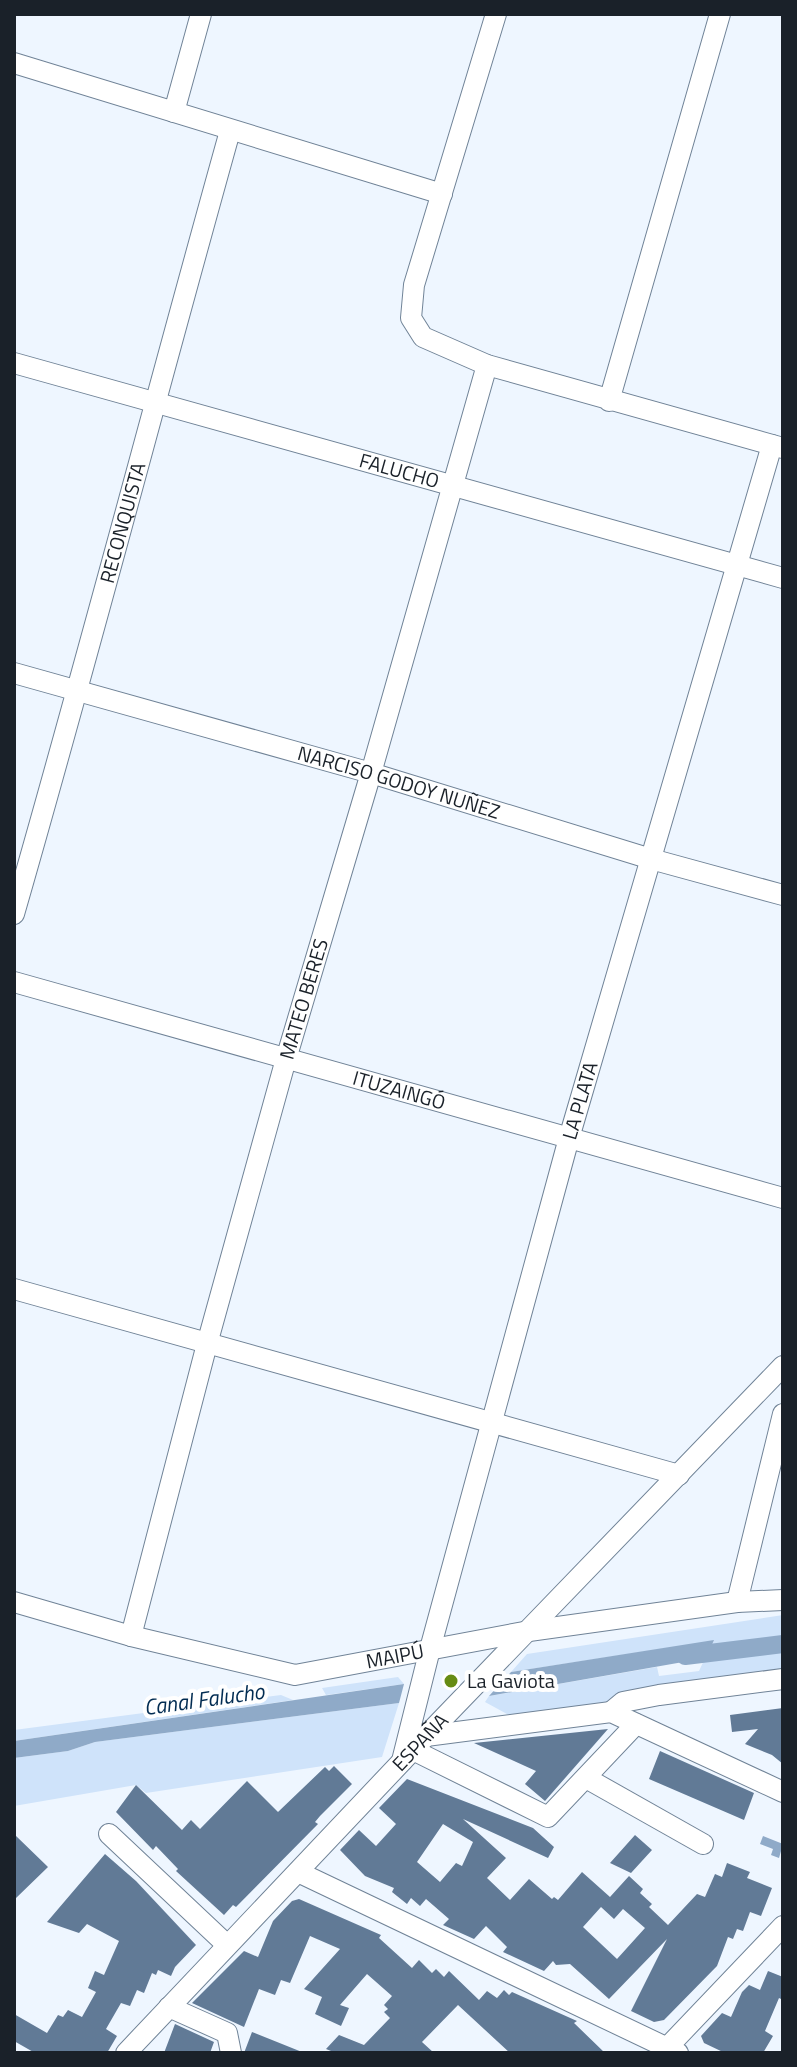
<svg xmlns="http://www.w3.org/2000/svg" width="797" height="2067" font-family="'Titillium Web',sans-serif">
<rect width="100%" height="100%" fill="#eef6ff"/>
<!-- green -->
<path fill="#cfe3fa" d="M783 1615V1676L636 1692 571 1713 526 1719 507 1714 485 1702 489 1696 657 1667 659 1676 699 1671 713 1641 511 1672 527 1654Z
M398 1677 404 1684 326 1695 322 1688Z
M281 1695 293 1700 14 1741V1730Z
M399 1703 382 1757 146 1793 136 1785 14 1806V1758L68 1751 95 1742Z"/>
<!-- water -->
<path fill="#8faac8" d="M714 1640 706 1658 489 1696 511 1672Z
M404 1684 399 1703 95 1742 68 1751 14 1758V1741Z
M763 1836 783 1844 779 1858 771 1855 773 1849 760 1844Z"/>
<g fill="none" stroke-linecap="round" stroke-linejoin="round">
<!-- canal -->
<path stroke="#8faac8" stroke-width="18" d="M685 1656 783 1644"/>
</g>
<!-- building -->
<path fill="#617a96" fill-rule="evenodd" d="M783 1708V1764L772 1755 745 1744 758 1729 732 1732 730 1715Z
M608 1729 545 1801 525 1784 536 1771 474 1743Z
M660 1751 754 1793 744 1820 649 1779Z
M334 1766 352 1784 320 1816 315 1822 318 1824 236 1907 233 1905 224 1915 176 1871 178 1869 156 1846 153 1850 116 1812 136 1785 182 1830 191 1820 200 1829 247 1781 278 1812 325 1767 329 1771Z
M407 1779 533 1828 554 1847 548 1858 463 1819 506 1858 487 1878 510 1900 529 1879 552 1899 554 1897 558 1900 582 1872 610 1897 629 1876 643 1889 640 1893 652 1904 649 1907 668 1925 697 1894 705 1897 715 1874 722 1877 727 1863 750 1872 747 1878 772 1888 761 1916 750 1912 743 1931 737 1929 733 1939 728 1937 717 1966 664 2020 654 2022 631 2011 667 1939 609 1999 570 1964 556 1965 553 1961 544 1971 503 1952 507 1947 486 1926 474 1939 443 1925 449 1919 426 1899 420 1906 411 1898 407 1904 392 1892 394 1888 365 1876 340 1850 359 1830 376 1846 396 1824 379 1808ZM443 1824 473 1842 462 1866 456 1863 440 1882 417 1862ZM601 1907 614 1919 623 1909 645 1928 617 1959 583 1927Z
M14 1834 48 1867 14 1900Z
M635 1835 652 1850 631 1873 610 1863Z
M105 1854 136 1881 196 1945 175 1967 171 1976 158 1970 156 1975 152 1973 144 1993 137 1990 130 2006 121 2003 106 2029 117 2036 107 2053H35L14 2041V2014L47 2033 58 2015 63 2017 68 2010 82 2017 96 1992 88 1988 95 1971 104 1975 119 1941 87 1924 79 1933 47 1922Z
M299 1899 381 1935 379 1938 412 1968 419 1960 432 1973 436 1969 444 1977 449 1971 479 2000 487 1991 497 1998 504 1990 509 1995 512 1992 577 2021 574 2023 605 2053H510L458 2005 422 2042 434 2053H336L326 2049 339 2035 364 2045 390 2018 384 2012 388 2009 384 2005 392 1996 367 1974 340 2005 349 2008 341 2026 315 2014 322 1997 304 1989 340 1949 310 1936 290 1983 281 1980 275 1995 259 1989 244 2027 192 2003 244 1951 258 1957 273 1921 292 1901Z
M768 1971 783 1977V2000L779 1998 765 2031 773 2036 763 2053H725L704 2043 701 2036 722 2013 731 2017 742 1992 749 1985 760 1990Z
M175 2024 214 2042 210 2053H164Z
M252 2032 302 2052V2053H244Z"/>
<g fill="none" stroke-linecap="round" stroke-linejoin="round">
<defs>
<g id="minor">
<path d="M496 14 414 285 411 318 423 337 487 365 783 448"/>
<path d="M14 63 442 194"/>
<path d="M174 112 201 14"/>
<path id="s1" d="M14 363 783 578"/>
<path d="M609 401 720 14"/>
<path id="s2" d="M14 673 371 773 651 859 783 895"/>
<path id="s3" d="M14 914C89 654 157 392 230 131"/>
<path id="s4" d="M14 982 783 1198"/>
<path d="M14 1289 679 1475"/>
<path id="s5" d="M14 1602 131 1636 295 1675 529 1631 737 1602 783 1600"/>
<path d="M737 1602 783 1414"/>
<path id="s6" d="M131 1636 207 1344 286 1059 371 773 487 365"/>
<path d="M611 1712 623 1702 659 1695 783 1679"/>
<path d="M426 1736 611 1712 783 1792"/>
<path d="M413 1750 548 1817 636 1724"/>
<path id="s7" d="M402 1761 430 1649 569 1138 772 445"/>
<path d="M586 1778 703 1844"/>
<path d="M109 1834 227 1945"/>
<path d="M298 1872 678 2053"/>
<path d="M169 2007 227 2033 231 2053"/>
<path id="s8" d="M126 2053 426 1736 783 1366"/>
<path d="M662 2053 783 1926"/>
</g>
</defs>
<!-- minor casing -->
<use href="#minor" stroke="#708397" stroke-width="22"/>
<!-- minor -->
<use href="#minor" stroke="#fff" stroke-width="20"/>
</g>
<!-- markers -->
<circle fill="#678c14" stroke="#fff" stroke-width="3" cx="451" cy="1681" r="8"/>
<g text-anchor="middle" stroke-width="8" stroke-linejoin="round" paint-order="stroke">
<!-- street labels -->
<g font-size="20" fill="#1a2129" stroke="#fff">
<text dy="7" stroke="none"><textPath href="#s1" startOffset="400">FALUCHO</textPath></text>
<text dy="7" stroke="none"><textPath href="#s3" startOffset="406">RECONQUISTA</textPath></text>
<text dy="7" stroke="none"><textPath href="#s2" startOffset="400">NARCISO GODOY NUÑEZ</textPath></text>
<text dy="7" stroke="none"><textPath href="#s6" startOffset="660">MATEO BERES</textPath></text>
<text dy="7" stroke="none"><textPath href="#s4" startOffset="400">ITUZAINGÓ</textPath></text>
<text dy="7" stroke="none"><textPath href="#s7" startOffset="684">LA PLATA</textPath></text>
<text dy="7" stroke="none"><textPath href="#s5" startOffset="392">MAIPÚ</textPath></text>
<text dy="7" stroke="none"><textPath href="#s8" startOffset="428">ESPAÑA</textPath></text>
</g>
<!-- poi labels -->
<g font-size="20" fill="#1a2129" stroke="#fff" text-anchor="start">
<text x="467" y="1688">La Gaviota</text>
</g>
<!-- water labels -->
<g font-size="22" font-style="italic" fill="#022c52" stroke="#fff">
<text transform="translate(204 1699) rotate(-8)" y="8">Canal Falucho</text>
</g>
</g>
<!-- border -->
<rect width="797" height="2067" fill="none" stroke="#1a2129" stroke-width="32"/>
</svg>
